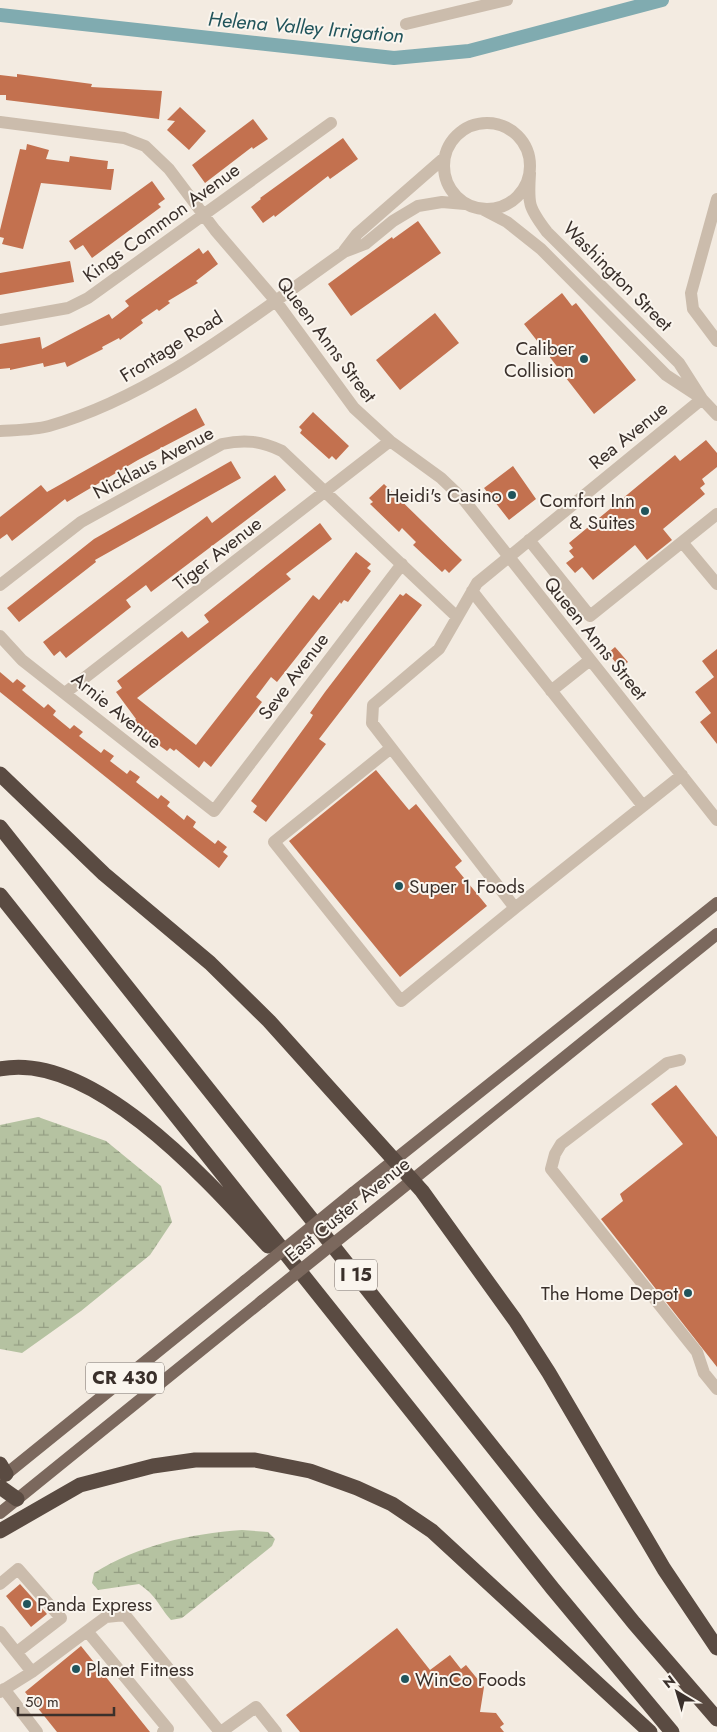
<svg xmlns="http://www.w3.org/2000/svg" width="717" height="1732" font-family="Jost,sans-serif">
<defs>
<pattern id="wetland-marsh" width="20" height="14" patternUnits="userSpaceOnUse" patternTransform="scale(1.25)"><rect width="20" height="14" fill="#b5c2a1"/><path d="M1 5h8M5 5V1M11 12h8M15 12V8" fill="none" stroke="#949e83"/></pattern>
</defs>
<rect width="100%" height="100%" fill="#f3ebe1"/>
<!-- wetland -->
<path fill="url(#wetland-marsh)" d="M38 1117 106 1141 161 1186 172 1222 150 1255 81 1311 22 1353 0 1349V1125Z
M242 1530 268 1532 275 1539 272 1546 182 1618 171 1620C158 1605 157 1596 139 1584L98 1590 92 1583 94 1573C139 1545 189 1534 242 1530Z"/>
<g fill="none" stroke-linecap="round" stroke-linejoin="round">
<!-- canal -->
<path stroke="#80abb0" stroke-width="14" d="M0 15 394 58 469 51 662 0"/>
</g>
<!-- building -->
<path fill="#c3714f" d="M17 74 92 84 91 87 162 91 159 119 6 100V95H0V75L17 77Z
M180 107 206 131 189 150 167 130 175 121 167 120Z
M253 119 268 139 253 149 252 147 205 183 192 165Z
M343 138 358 159 330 179 328 176 275 217 274 215 263 223 251 207 261 199 260 198Z
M27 144 49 150 46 159 69 162 70 156 92 159 108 161 107 169H114L111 190 41 183 23 249 2 244 4 238 0 237V230L20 149 26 150Z
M152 181 165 199 158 204 161 207 92 258 83 245 75 250 69 241Z
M418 221 441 253 351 316 328 284 392 237 393 239Z
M199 248 203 254 208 250 218 264 196 281 198 283 168 301 170 303 159 311 157 309 141 320 143 323 120 340 119 338 102 347 103 349 67 367 65 362 44 367 43 363 10 370V368L0 369V344L40 337 42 349 109 314 112 319 129 306 125 301Z
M70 261 74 282 0 295V273Z
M562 293 572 306 576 303 636 380 594 414 524 324Z
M435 313 459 343 400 390 376 360Z
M196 408 205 425 138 460 67 502 65 499 12 541 7 534 0 539V517L41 485 47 492Z
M313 412 349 446 336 460 332 456 329 459 300 433 302 430 299 427Z
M706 440 717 453V467L702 479 705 484 700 488 705 494 663 529 672 540 647 560 635 545 593 580 582 567 575 573 566 563 574 557 569 551 573 548 569 543 675 455 680 461Z
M231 461 241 478 95 560 96 562 19 622 7 608 94 539Z
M513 466 536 499 509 520 484 488Z
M275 475 286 490 151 592 146 585 126 600 131 607 66 658 60 651 54 656 43 642 207 516 212 523Z
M384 484 462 560 449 573 445 569 442 572 413 545 416 542 402 528 399 532 370 504 373 502 369 498Z
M320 523 332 539 286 574 291 579 137 698 196 745 313 595 319 600 356 552 371 564 367 568 371 571 348 602 344 600 341 604 340 602 277 682 271 677 256 697 262 702 211 767 204 761 199 768 176 749 174 751 170 748 167 751 135 728 138 725 134 721 136 719 116 692 122 688 117 681 182 631 188 638 209 622 204 615Z
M406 593 422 605 319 739 326 744 266 822 253 812 257 806 251 801 310 720 313 715 310 713 325 692 400 594 403 596Z
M615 647 628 662 620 668 608 653Z
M717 649V744L700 722 711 713 695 692 714 677 702 661Z
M0 672 13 683 17 679 26 686 22 690 44 708 48 704 56 711 53 715 70 729 74 725 83 732 79 736 101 753 104 749 114 756 110 761 127 774 130 770 140 777 136 782 158 799 161 795 170 802 167 806 184 820 187 815 196 822 193 827 215 844 218 840 227 847 223 852 228 856 219 868 0 692Z
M376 770 409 810 416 804 462 861 455 867 487 906 400 977 289 841Z
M676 1085 717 1137V1367L601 1219 623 1201 620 1194 683 1144 651 1104Z
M20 1584 47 1614 31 1627 6 1596Z
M397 1628 430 1670 450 1655 461 1669 466 1665 484 1687 480 1712 496 1713 504 1724 500 1727 504 1732H300L286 1715Z
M81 1646 150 1732H57L25 1692Z"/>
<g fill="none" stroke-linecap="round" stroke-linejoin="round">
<!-- minor -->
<path stroke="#cbbcac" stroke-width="12" d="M406 24 507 0
M0 122 124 138 145 146 169 169 215 230 275 300 354 408 390 441 441 478 464 500 717 820
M444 166a43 43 0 1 1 86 0a43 43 0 1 1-86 0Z
M530 173C528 204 528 207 547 232L679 363 702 399 717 415
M717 199 691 293 693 309 717 341
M484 210 507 222 541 249 666 375 698 396
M344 251 357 234 444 158
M0 320 68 308 88 298 331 123
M0 431C16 430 34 430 49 426 156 396 254 315 344 252L365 244 393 221 418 206 442 202 465 204
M529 540 590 616 717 514
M682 542 717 584
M0 585 81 522 222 444C245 439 261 441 282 451L457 617
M472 591 643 806
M0 636 22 660 214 811 402 564
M551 691 590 660
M65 693 390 441
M391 748 274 842 401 1001 515 908
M682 775 515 908 372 723 373 705 439 649 477 583 702 399
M680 1060 667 1063 561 1144 555 1154 551 1169 697 1352 704 1373 717 1389
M0 1584 18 1569 61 1618 17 1652
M87 1631 106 1617 125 1615 220 1732
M0 1632 32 1672 0 1692
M32 1672 87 1631 168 1729 163 1732
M4 1689 37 1732
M221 1732 256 1707 276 1732"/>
<!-- major -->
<path stroke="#7b685d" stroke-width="12" d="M353 1193 717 903
M364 1219 717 934
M0 1479 245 1281
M0 1513 262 1301"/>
<!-- highway -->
<path stroke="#5a4b42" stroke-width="15" d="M0 774 104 874 210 963 269 1021 422 1191 515 1320 549 1373 664 1569 717 1648
M0 827 545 1513 634 1623 717 1719
M0 895 553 1589 672 1732
M0 1069C93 1050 211 1184 268 1246
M0 1464 6 1474
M0 1487 17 1499
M0 1531 80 1485 153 1466 195 1460H255L310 1471 357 1488 392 1504 432 1531 650 1732"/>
<!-- major-bridge -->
<path stroke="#7b685d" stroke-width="12" d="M245 1281 353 1193
M262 1301 364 1219"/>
</g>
<!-- markers -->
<g fill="#21545b" stroke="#faf5ee" stroke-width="2">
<circle cx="584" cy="359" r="5"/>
<circle cx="512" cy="495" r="5"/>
<circle cx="645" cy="511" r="5"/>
<circle cx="399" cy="886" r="5"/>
<circle cx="688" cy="1293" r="5"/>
<circle cx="27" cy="1604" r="5"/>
<circle cx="76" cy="1669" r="5"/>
<circle cx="405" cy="1679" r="5"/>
</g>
<g text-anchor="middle" stroke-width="4" stroke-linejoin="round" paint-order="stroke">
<!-- shield labels -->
<g fill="#faf5ee" stroke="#746b66" stroke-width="1">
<rect x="335" y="1259.5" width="42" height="31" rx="4"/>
<rect x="86" y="1362.5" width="78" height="31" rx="4"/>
</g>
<g font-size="18" font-weight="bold" fill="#3a302b">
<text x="356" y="1281">I 15</text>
<text x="125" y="1384">CR 430</text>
</g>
<!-- street labels -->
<g font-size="19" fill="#3a302b" stroke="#faf5ee">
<text transform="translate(161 222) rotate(-36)" y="7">Kings Common Avenue</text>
<text transform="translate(618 276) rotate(45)" y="7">Washington Street</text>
<text transform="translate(327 339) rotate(53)" y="7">Queen Anns Street</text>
<text transform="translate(171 346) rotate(-32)" y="7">Frontage Road</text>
<text transform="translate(628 435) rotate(-39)" y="7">Rea Avenue</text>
<text transform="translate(153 462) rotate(-28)" y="7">Nicklaus Avenue</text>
<text transform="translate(217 553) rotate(-38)" y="7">Tiger Avenue</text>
<text transform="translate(596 638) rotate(51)" y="7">Queen Anns Street</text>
<text transform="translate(293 676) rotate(-53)" y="7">Seve Avenue</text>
<text transform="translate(117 710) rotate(39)" y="7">Arnie Avenue</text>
<text transform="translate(347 1209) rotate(-39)" y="7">East Custer Avenue</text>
</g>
<!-- poi labels -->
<g font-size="19" fill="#3a302b" stroke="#faf5ee" text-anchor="end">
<text x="574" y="355">Caliber<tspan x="574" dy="22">Collision</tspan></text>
<text x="502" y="502">Heidi's Casino</text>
<text x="635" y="507">Comfort Inn<tspan x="635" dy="22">&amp; Suites</tspan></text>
<text x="409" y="893" text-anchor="start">Super 1 Foods</text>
<text x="678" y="1300">The Home Depot</text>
<text x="37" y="1611" text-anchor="start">Panda Express</text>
<text x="86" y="1676" text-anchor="start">Planet Fitness</text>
<text x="415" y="1686" text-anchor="start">WinCo Foods</text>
</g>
<!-- water labels -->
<g font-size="20" font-style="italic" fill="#21545b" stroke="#faf5ee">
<text transform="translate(306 27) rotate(5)" y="7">Helena Valley Irrigation</text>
</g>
</g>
<!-- north arrow -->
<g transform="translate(677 1692) rotate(322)" stroke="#faf5ee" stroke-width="4" paint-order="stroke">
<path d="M0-4L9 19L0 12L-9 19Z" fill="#3a302b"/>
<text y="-8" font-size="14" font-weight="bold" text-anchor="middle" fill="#3a302b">N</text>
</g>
<!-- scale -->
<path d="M18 1707v8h96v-8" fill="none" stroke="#3a302b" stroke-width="2.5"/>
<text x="25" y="1707" font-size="15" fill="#3a302b" stroke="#faf5ee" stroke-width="4" paint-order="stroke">50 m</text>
</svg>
